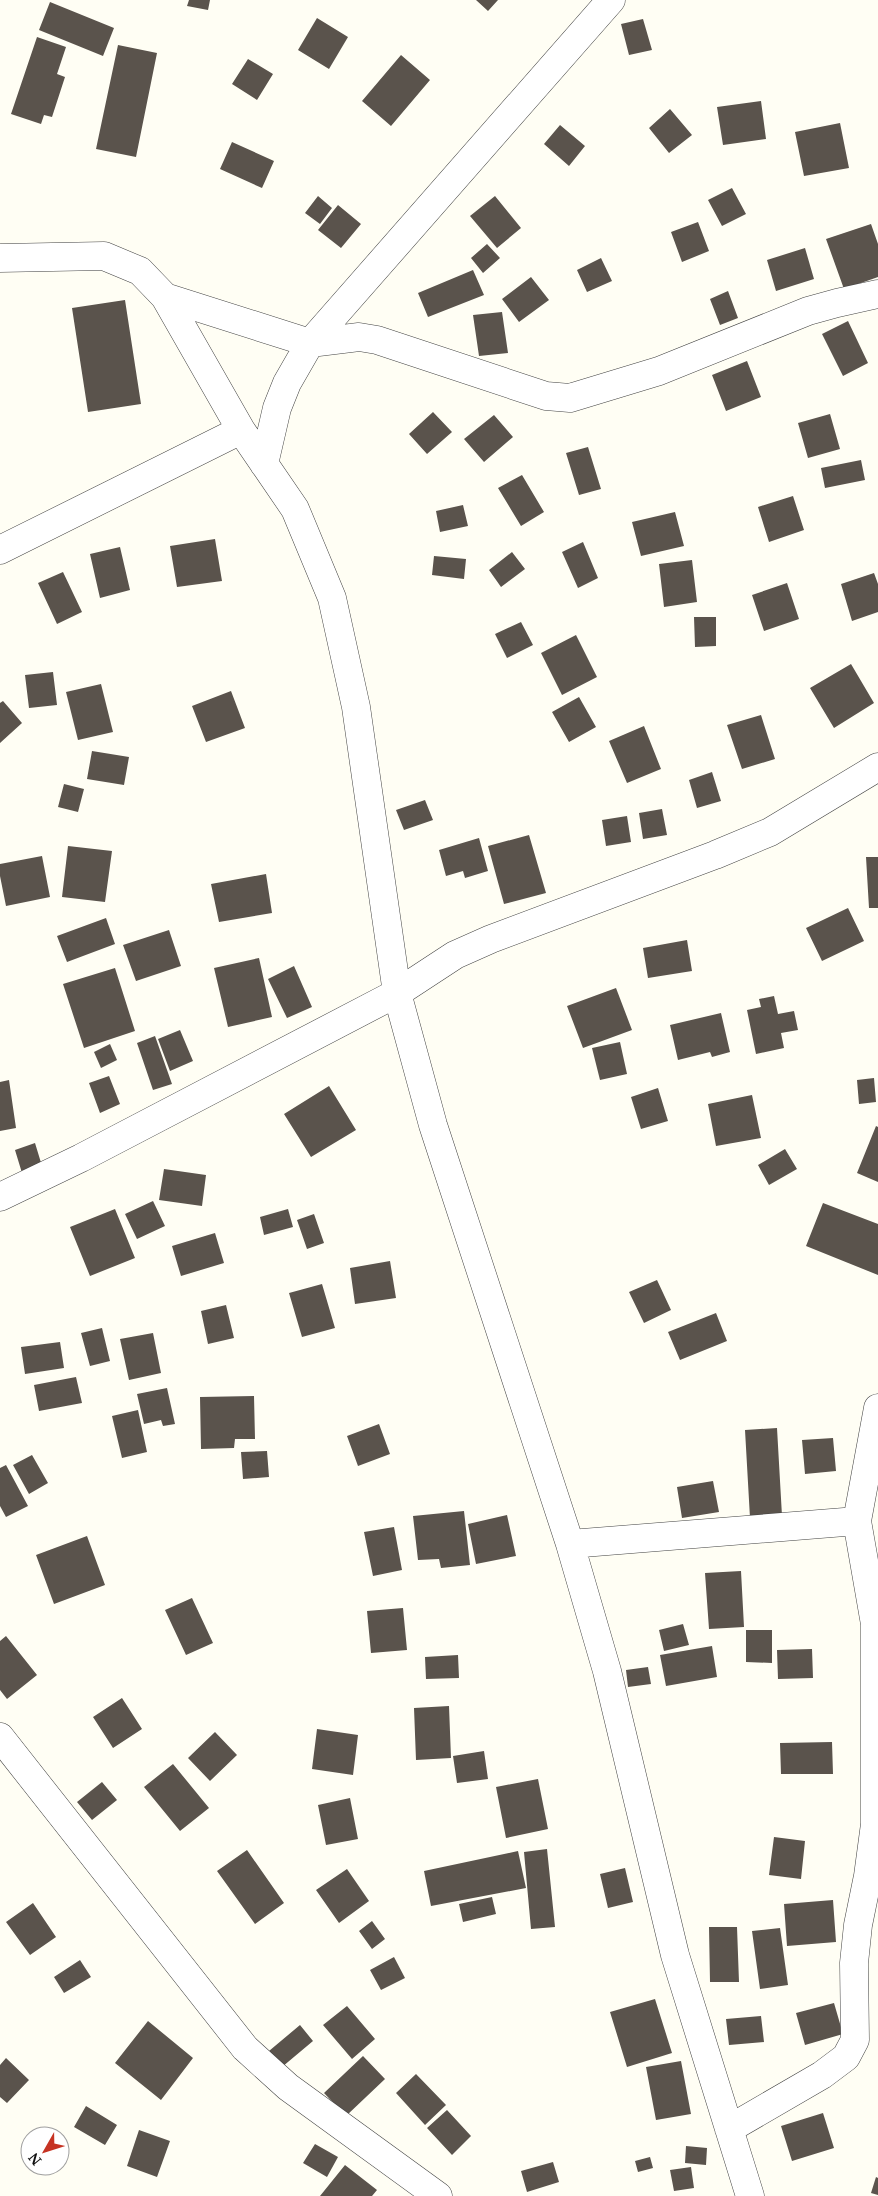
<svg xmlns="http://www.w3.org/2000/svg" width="878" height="2196" font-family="'Noto Serif',serif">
<rect width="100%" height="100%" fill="#fffef4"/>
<!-- building -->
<path fill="#5a534c" d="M189 0H210L208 10 187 6Z
M476 0H498L488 11Z
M50 2 114 28 103 56 39 30Z
M317 18 348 37 329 69 298 50Z
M643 19 652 50 629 55 621 24Z
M37 37 66 47 57 74 65 77 52 117 44 115 41 124 11 114Z
M118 45 157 53 136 157 96 149Z
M401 55 430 80 391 126 362 101Z
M248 59 273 74 257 100 232 84Z
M761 101 766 139 723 145 717 107Z
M670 109 692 135 669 153 649 128Z
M840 123 849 168 804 176 795 132Z
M560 125 585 146 569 166 544 144Z
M232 142 274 161 262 188 220 169Z
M732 188 746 214 722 226 708 200Z
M318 196 332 208 320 224 305 213Z
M495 196 521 228 497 248 470 216Z
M338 205 361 224 341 248 318 230Z
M698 222 709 251 682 262 671 232Z
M871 224 878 244V277L844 289 826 239Z
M487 244 500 258 483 273 471 258Z
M805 248 814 279 776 291 767 260Z
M601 258 612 281 587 292 577 270Z
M473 270 484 295 428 317 418 293Z
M531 277 549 300 519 322 502 299Z
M728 291 738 318 720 325 710 299Z
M125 300 141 404 88 412 72 308Z
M502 312 508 353 479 356 473 315Z
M848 321 868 363 843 376 822 334Z
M747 361 761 397 726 411 712 375Z
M433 412 452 432 427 454 409 434Z
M830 414 840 449 808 458 798 423Z
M494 415 513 437 484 462 464 439Z
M588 447 601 489 579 495 566 453Z
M861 460 865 480 825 488 821 468Z
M522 475 544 512 521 526 498 488Z
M793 496 804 530 769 542 758 507Z
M463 505 468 526 440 532 436 511Z
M675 512 684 546 641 556 632 522Z
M215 539 222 581 177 587 170 546Z
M583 542 598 578 578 588 562 552Z
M120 547 130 590 100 598 90 554Z
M512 552 525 569 501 587 489 570Z
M434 556 466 559 464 579 432 575Z
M692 560 697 602 664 607 659 564Z
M63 572 82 612 57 624 38 583Z
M874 573 878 584V612L852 621 841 584Z
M787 583 799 619 764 631 752 595Z
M694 617H716V646L695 647Z
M521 622 533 645 507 658 495 634Z
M576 635 597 677 562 695 541 653Z
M851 664 874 703 834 728 810 688Z
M53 672 57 705 29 708 25 675Z
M101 684 113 732 78 740 66 692Z
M231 691 245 728 206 742 192 706Z
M579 697 596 727 569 742 552 712Z
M3 701 22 723 0 743V703Z
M761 715 775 759 742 769 727 725Z
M644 726 661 769 627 783 609 741Z
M92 751 129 757 124 785 87 779Z
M712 772 721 801 697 808 689 780Z
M64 784 84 789 78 812 58 807Z
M425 800 433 820 404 830 396 810Z
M662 809 667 835 643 839 639 813Z
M627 816 631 842 606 846 602 820Z
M529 835 546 893 504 904 488 846Z
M479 838 488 871 465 878 463 871 446 876 439 850Z
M68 846 112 851 105 902 62 897Z
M42 856 50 897 6 906 0 876V864Z
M866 857H878V908H869Z
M266 874 272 913 219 922 211 884Z
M848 908 864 941 822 961 806 928Z
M106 918 115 944 67 962 57 936Z
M169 930 181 966 136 981 123 945Z
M687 940 692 971 648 978 643 948Z
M259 958 272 1017 228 1027 214 968Z
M294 966 312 1007 287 1018 268 979Z
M115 968 135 1031 84 1048 63 984Z
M616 988 632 1030 583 1048 567 1006Z
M774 996 778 1014 794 1011 798 1030 781 1033 784 1048 756 1054 747 1010 761 1007 759 999Z
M721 1013 730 1052 712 1057 710 1052 678 1060 670 1025Z
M180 1030 193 1061 170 1071 158 1039Z
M155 1036 172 1084 153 1090 137 1043Z
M620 1042 627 1074 600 1080 592 1048Z
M110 1044 117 1060 101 1068 94 1052Z
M109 1076 120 1104 100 1113 89 1083Z
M874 1078 876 1102 859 1104 857 1080Z
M9 1080 16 1128 0 1131V1082Z
M329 1086 356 1130 311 1157 284 1114Z
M658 1088 668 1121 641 1129 631 1097Z
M752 1095 761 1138 716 1146 708 1104Z
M876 1126 878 1127V1182L857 1173Z
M35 1143 42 1166 22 1173 15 1150Z
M785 1149 797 1169 769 1185 758 1165Z
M164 1169 206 1175 202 1206 159 1200Z
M153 1201 165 1226 137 1239 125 1214Z
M823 1203 878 1224V1275L806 1246Z
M115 1209 135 1258 90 1276 70 1227Z
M288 1209 293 1227 264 1235 260 1217Z
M314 1214 324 1243 307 1249 297 1220Z
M215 1233 224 1263 181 1276 172 1246Z
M390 1261 396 1298 355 1304 350 1268Z
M657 1280 671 1310 644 1323 629 1292Z
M322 1284 335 1328 302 1337 289 1293Z
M226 1305 234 1338 208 1344 201 1311Z
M716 1313 727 1341 680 1360 668 1332Z
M102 1328 110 1361 90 1366 81 1333Z
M153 1333 161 1373 129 1380 120 1339Z
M60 1342 64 1368 25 1374 21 1347Z
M76 1377 82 1403 39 1411 34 1385Z
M167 1388 175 1424 163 1426 161 1420 144 1424 137 1394Z
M254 1396 255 1439H235L234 1448 201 1449 200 1397Z
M138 1410 147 1452 122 1458 112 1416Z
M379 1424 390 1454 358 1466 347 1436Z
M777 1428 782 1516 750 1518 745 1430Z
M833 1438 836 1471 805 1474 802 1440Z
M267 1451 269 1477 243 1479 241 1452Z
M32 1455 48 1483 29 1494 13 1465Z
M6 1465 28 1506 6 1517 0 1506V1468Z
M713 1481 719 1512 682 1518 677 1487Z
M464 1511 470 1565 441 1568 439 1559 418 1560 413 1516Z
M507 1515 516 1556 476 1564 468 1524Z
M394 1527 402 1570 373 1576 364 1532Z
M87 1536 105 1585 54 1604 36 1555Z
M741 1571 744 1627 709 1629 705 1573Z
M192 1598 213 1643 186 1655 165 1610Z
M403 1608 407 1650 371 1653 367 1611Z
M683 1624 689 1645 664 1651 659 1630Z
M746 1630H772V1663L746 1662Z
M6 1636 37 1675 7 1699 0 1690V1641Z
M712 1646 717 1677 666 1686 660 1655Z
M812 1649 813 1678 778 1679 777 1650Z
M458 1655 459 1678 426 1679 425 1657Z
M648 1667 651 1684 628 1687 626 1670Z
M122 1698 142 1729 113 1748 93 1717Z
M449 1706 451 1758 416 1760 414 1708Z
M317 1729 358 1735 353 1775 312 1769Z
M215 1732 237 1755 210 1781 188 1758Z
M832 1742 833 1774H781L780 1743Z
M484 1751 488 1779 457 1783 453 1756Z
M173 1764 209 1808 180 1831 144 1787Z
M538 1779 548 1829 506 1838 496 1787Z
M102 1782 117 1800 92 1820 77 1802Z
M350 1798 358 1839 326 1845 318 1805Z
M774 1837 805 1841 801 1879 769 1875Z
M547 1849 555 1927 531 1929 524 1852Z
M247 1850 284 1903 255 1924 217 1871Z
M518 1851 526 1888 431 1906 424 1871Z
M625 1868 633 1902 608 1908 600 1874Z
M347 1869 369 1901 339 1923 316 1890Z
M492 1897 496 1914 463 1922 459 1904Z
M833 1900 836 1942 787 1946 784 1904Z
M33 1903 56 1937 30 1955 6 1922Z
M372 1921 385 1939 372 1949 359 1931Z
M709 1927H737L739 1982H710Z
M780 1928 788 1985 760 1989 752 1931Z
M394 1957 405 1978 381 1990 370 1970Z
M80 1960 91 1977 64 1993 54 1977Z
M655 1999 672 2053 627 2067 610 2012Z
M834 2003 843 2034 805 2045 796 2013Z
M347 2006 375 2039 352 2059 323 2025Z
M761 2016 764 2042 729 2045 726 2019Z
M148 2021 193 2058 161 2100 115 2063Z
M300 2025 313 2041 282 2067 269 2051Z
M363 2056 385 2079 346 2116 324 2093Z
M6 2058 29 2080 7 2103 0 2097V2065Z
M681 2061 691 2114 656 2120 646 2067Z
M416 2074 446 2105 425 2125 396 2093Z
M86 2106 117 2125 105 2145 74 2127Z
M447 2110 471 2136 452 2155 427 2128Z
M823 2113 834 2148 792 2161 781 2126Z
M139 2130 170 2141 157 2177 127 2166Z
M315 2144 338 2157 327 2177 303 2163Z
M686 2146 707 2148 706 2165 685 2163Z
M650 2157 653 2168 638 2172 635 2161Z
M553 2162 559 2182 527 2192 521 2171Z
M345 2165 377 2190 372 2196H320Z
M691 2167 694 2188 674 2191 670 2170Z
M876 2177 878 2178V2195L871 2193Z"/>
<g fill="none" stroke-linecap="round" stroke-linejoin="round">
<defs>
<path id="minor" d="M0 258 104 256 140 271 165 297 241 430 295 509 332 598 356 707 397 993 433 1125 570 1544 607 1671 675 1955 750 2196
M165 297 310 343 359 337 377 340 546 396 570 398 659 371 808 311 837 303 878 294
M264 464 277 408 287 383 310 343 611 0
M0 550 241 430
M0 1197 81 1158 397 993 455 955 491 939 715 855 770 832 878 767
M570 1544 857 1521
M0 1737 245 2048 288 2087 438 2196
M729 2129 822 2075 846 2057 855 2040 854 1963 858 1925 868 1876 875 1824V1624L857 1521 878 1408"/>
</defs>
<!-- minor casing -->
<use href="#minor" stroke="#434343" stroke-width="29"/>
<!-- minor -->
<use href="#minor" stroke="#fff" stroke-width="28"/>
</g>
<!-- north arrow -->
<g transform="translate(45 2151) rotate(231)"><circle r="24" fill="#ffffff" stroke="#9f9f9f"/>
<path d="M0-4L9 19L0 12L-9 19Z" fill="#c63323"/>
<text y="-8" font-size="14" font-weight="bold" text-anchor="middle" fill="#101010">N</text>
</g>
</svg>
